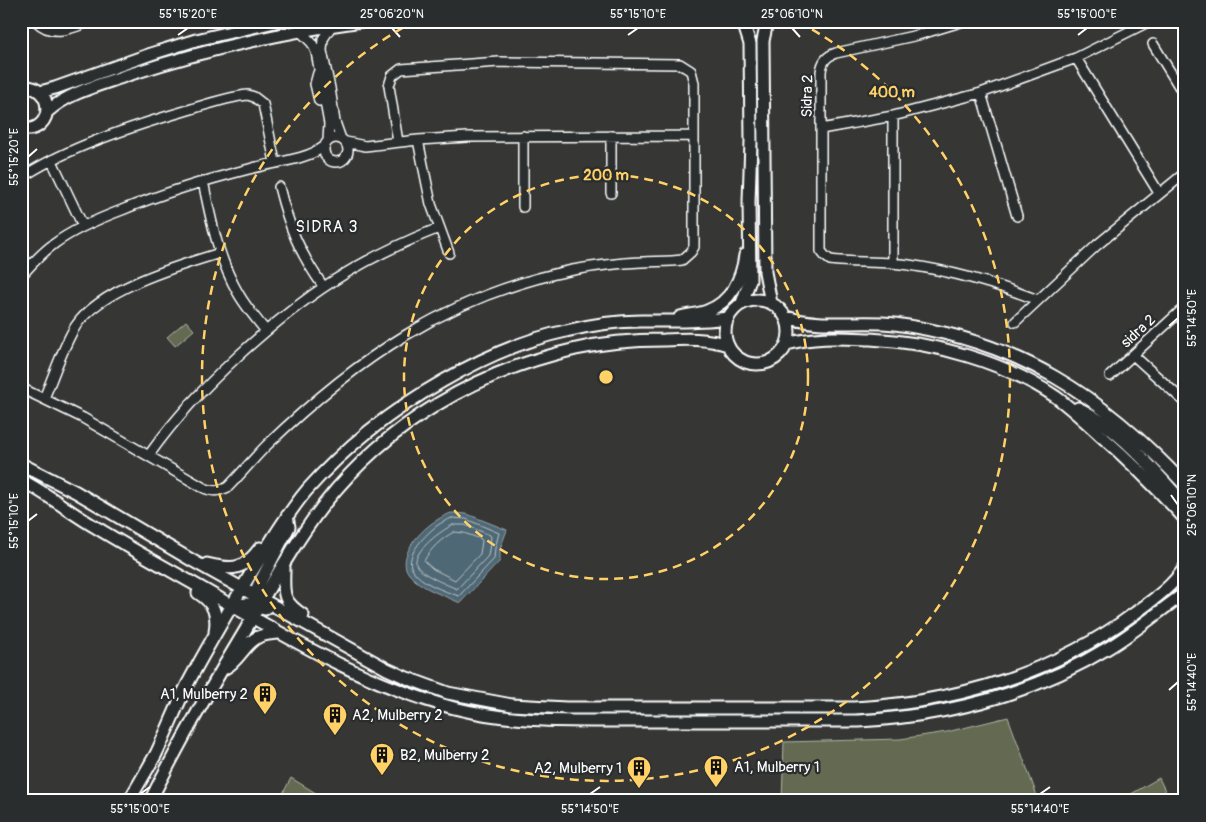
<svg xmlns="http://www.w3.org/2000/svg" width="1206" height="822" font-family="Pangolin,sans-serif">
<rect width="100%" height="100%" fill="#363634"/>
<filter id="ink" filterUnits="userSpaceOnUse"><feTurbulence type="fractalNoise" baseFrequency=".02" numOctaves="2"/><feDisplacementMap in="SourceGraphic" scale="10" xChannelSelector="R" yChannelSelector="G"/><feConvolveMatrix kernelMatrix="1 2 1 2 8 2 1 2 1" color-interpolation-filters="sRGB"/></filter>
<g filter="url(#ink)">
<!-- green -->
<path fill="#636b51" stroke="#b1b5a8" d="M186 321 194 330 175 346 167 337Z
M1008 717 1039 801H782L784 742 900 739 947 732Z
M291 778 329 801H279Z
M1159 778 1170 801H1119Z"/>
<!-- water -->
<path fill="#4f6874" stroke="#95a4ac" d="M451 513 467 514 507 530 500 549V561L460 603C444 595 421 589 409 574 395 557 422 528 437 520 441 517 446 515 451 513Z"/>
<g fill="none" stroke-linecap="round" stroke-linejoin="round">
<!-- shore -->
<path stroke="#b9c3c7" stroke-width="1" d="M452 518 466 519 499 533 495 548 494 559 459 596C444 591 420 583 412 569 404 555 428 532 438 525 442 522 447 520 452 518Z
M453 525H465L490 535 491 537 488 556 457 589C448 585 419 574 416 564 413 551 443 529 453 525Z
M454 532 464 533 481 539 482 541 480 554 455 580 433 569 424 561C430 549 442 538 454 532Z"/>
<defs>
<path id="street" d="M36 21C53 38 72 28 91 21
M964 21 918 35 836 53C826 56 822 62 821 72V251L825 256 830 260C850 263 872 261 892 263 942 268 991 282 1038 300
M332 25 323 39 322 51 330 88 335 122 341 139
M299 30 312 43 316 52 329 124 328 141
M1153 44 1185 96
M1076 58 1159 193
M318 73 315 84 319 101
M981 93 1017 216
M821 129 893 116 981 93 1076 58 1150 21
M324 150a12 12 0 1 1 24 0a12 12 0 1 1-24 0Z
M418 140 431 204 449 253
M346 142 365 146 418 140 468 137 694 136
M52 161 83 226
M21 178C65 148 133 126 185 111 205 105 227 97 248 95L254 97 263 104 275 162
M203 181C211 220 218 258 238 293 246 307 256 319 266 331
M279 187C289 227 299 252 323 286
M611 193V136
M523 207V136
M893 263V116
M21 276C31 265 41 253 54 244 74 229 98 219 122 210 163 193 206 180 249 169 273 162 305 161 325 146
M1015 322 1097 245 1185 173
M1133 355 1185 402
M1110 376 1185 307
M21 388 83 418 202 487C212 492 218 492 228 487 241 474 253 459 266 446 356 359 448 295 573 270 595 266 618 263 641 262 654 261 669 262 682 260L691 252 694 247V83L691 71 680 64 499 62 401 69 392 76 389 86 398 142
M44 398C54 375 62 349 75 327 99 289 177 266 220 253
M149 455C176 417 204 388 238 356 302 297 357 260 439 228"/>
<path id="secondary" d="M767 22 763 41 765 272 771 303
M21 87C55 83 56 134 21 129
M40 92 55 88 151 54 196 40 279 21
M48 111C70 92 100 85 128 75 204 50 282 32 362 21
M725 332a32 32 0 1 1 64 0a32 32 0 1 1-64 0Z
M742 303 750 280 749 201 751 141 750 44 743 22
M680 317C689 315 698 314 707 311 731 302 742 279 745 255
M786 317C821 328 859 320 895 324 1017 340 1103 396 1185 485
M787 344C814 336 842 338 870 339 933 342 1003 361 1056 397 1071 408 1085 421 1099 434 1130 461 1158 489 1185 519
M1078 408C1118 427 1156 472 1185 505
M21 464 76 492 193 561 387 669 407 678 448 693 512 705 566 708H854C956 702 1051 675 1135 613 1153 600 1173 586 1185 567
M21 480C48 494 71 513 97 528 138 553 181 576 222 600 297 643 370 686 454 708 513 723 573 721 634 721 709 721 784 721 859 721 946 716 1033 694 1108 648 1135 632 1159 611 1185 593
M207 564C233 570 243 571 260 548
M284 567C284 592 280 600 303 615
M198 593C214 603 218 614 215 632
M253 602 258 586 289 527 287 516
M232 606 247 604 265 609
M225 668C239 661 244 644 258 637 264 634 271 634 278 633
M129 801C138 785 147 770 156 754 167 731 176 708 187 685 207 647 229 610 251 573 269 545 285 516 307 490 346 446 392 410 443 381 481 359 523 340 566 331 590 325 616 321 641 321 670 321 699 322 728 318
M150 801C180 742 212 685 246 629 270 586 295 542 325 503 388 423 478 371 576 349 606 342 634 340 664 340 686 339 707 338 728 345"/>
</defs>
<!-- street casing -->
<use href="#street" stroke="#fff" stroke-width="12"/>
<!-- secondary casing -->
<use href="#secondary" stroke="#fff" stroke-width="15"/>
<!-- street -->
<use href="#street" stroke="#2a2d2e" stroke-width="9"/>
<!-- secondary -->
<use href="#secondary" stroke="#2a2d2e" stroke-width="11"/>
</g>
</g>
<!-- ticks -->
<path fill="none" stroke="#fff" stroke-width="2" d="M392 28 400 37M792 28 800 37M178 35 188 28M628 35 638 28M1078 35 1087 28M28 157 37 149M1169 326 1178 318M1171 495 1178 505M28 521 37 514M1169 690 1178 682M140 794 150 787M590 794 600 787M1040 794 1050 787"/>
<!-- distance rings -->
<g fill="none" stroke="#ffd166" stroke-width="2.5" stroke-dasharray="9 6">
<circle cx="606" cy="377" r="202"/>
<path d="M799 22A404 404 0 1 1 413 22"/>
</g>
<!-- icons -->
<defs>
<symbol id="building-pin" viewBox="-11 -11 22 30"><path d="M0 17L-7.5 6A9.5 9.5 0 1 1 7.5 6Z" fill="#ffd166" stroke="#2a2d2e"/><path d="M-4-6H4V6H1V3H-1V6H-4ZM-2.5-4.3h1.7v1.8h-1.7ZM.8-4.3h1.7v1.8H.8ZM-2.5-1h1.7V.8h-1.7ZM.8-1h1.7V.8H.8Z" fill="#111"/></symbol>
</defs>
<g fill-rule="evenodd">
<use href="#building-pin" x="251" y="680" width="28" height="38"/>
<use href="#building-pin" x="321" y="701" width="28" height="38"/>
<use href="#building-pin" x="368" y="741" width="28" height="38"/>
<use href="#building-pin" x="702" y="753" width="28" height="38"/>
<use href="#building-pin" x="625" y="754" width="28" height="38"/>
</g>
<g text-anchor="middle" stroke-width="4.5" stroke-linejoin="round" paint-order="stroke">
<!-- street labels -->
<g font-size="15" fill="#fff" stroke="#2a2d2e">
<text transform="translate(807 96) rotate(-89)" y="5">Sidra 2</text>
<text transform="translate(1138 331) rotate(-43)" y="5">sidra 2</text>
</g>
<!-- poi labels -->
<g font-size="15" fill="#fff" stroke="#2a2d2e" text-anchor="start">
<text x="248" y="699" text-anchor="end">A1, Mulberry 2</text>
<text x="352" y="720">A2, Mulberry 2</text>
<text x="400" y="760">B2, Mulberry 2</text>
<text x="734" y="772">A1, Mulberry 1</text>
<text x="622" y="773" text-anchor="end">A2, Mulberry 1</text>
</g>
<!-- neighbourhood labels -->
<g font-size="16" letter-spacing="1" fill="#fff" stroke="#2a2d2e">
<text x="327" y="232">SIDRA 3</text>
</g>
</g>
<circle cx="606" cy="377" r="8" fill="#ffd166" stroke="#2a2d2e" stroke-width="2.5"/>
<g font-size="15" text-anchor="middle" font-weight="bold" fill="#ffd166" stroke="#2a2d2e" stroke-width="4.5" stroke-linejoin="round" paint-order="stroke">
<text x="892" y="97">400 m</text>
<text x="606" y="180">200 m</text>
</g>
<!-- margin -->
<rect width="1206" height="822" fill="none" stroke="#2a2d2e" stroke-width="55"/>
<rect x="28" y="28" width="1150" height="766" fill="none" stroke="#fff" stroke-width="2"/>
<g font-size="12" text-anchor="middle" fill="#fff">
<text x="188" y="18">55°15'20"E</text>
<text x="392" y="18">25°06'20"N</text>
<text x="638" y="18">55°15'10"E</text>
<text x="792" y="18">25°06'10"N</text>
<text x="1087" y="18">55°15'00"E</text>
<text transform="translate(14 157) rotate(-90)" y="4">55°15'20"E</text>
<text transform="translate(1192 318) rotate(-90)" y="4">55°14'50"E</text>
<text transform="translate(1192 505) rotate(-90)" y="4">25°06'10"N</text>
<text transform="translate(14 521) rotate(-90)" y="4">55°15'10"E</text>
<text transform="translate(1192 682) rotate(-90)" y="4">55°14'40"E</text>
<text x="140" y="813">55°15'00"E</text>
<text x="590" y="813">55°14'50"E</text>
<text x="1040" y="813">55°14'40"E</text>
</g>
</svg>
